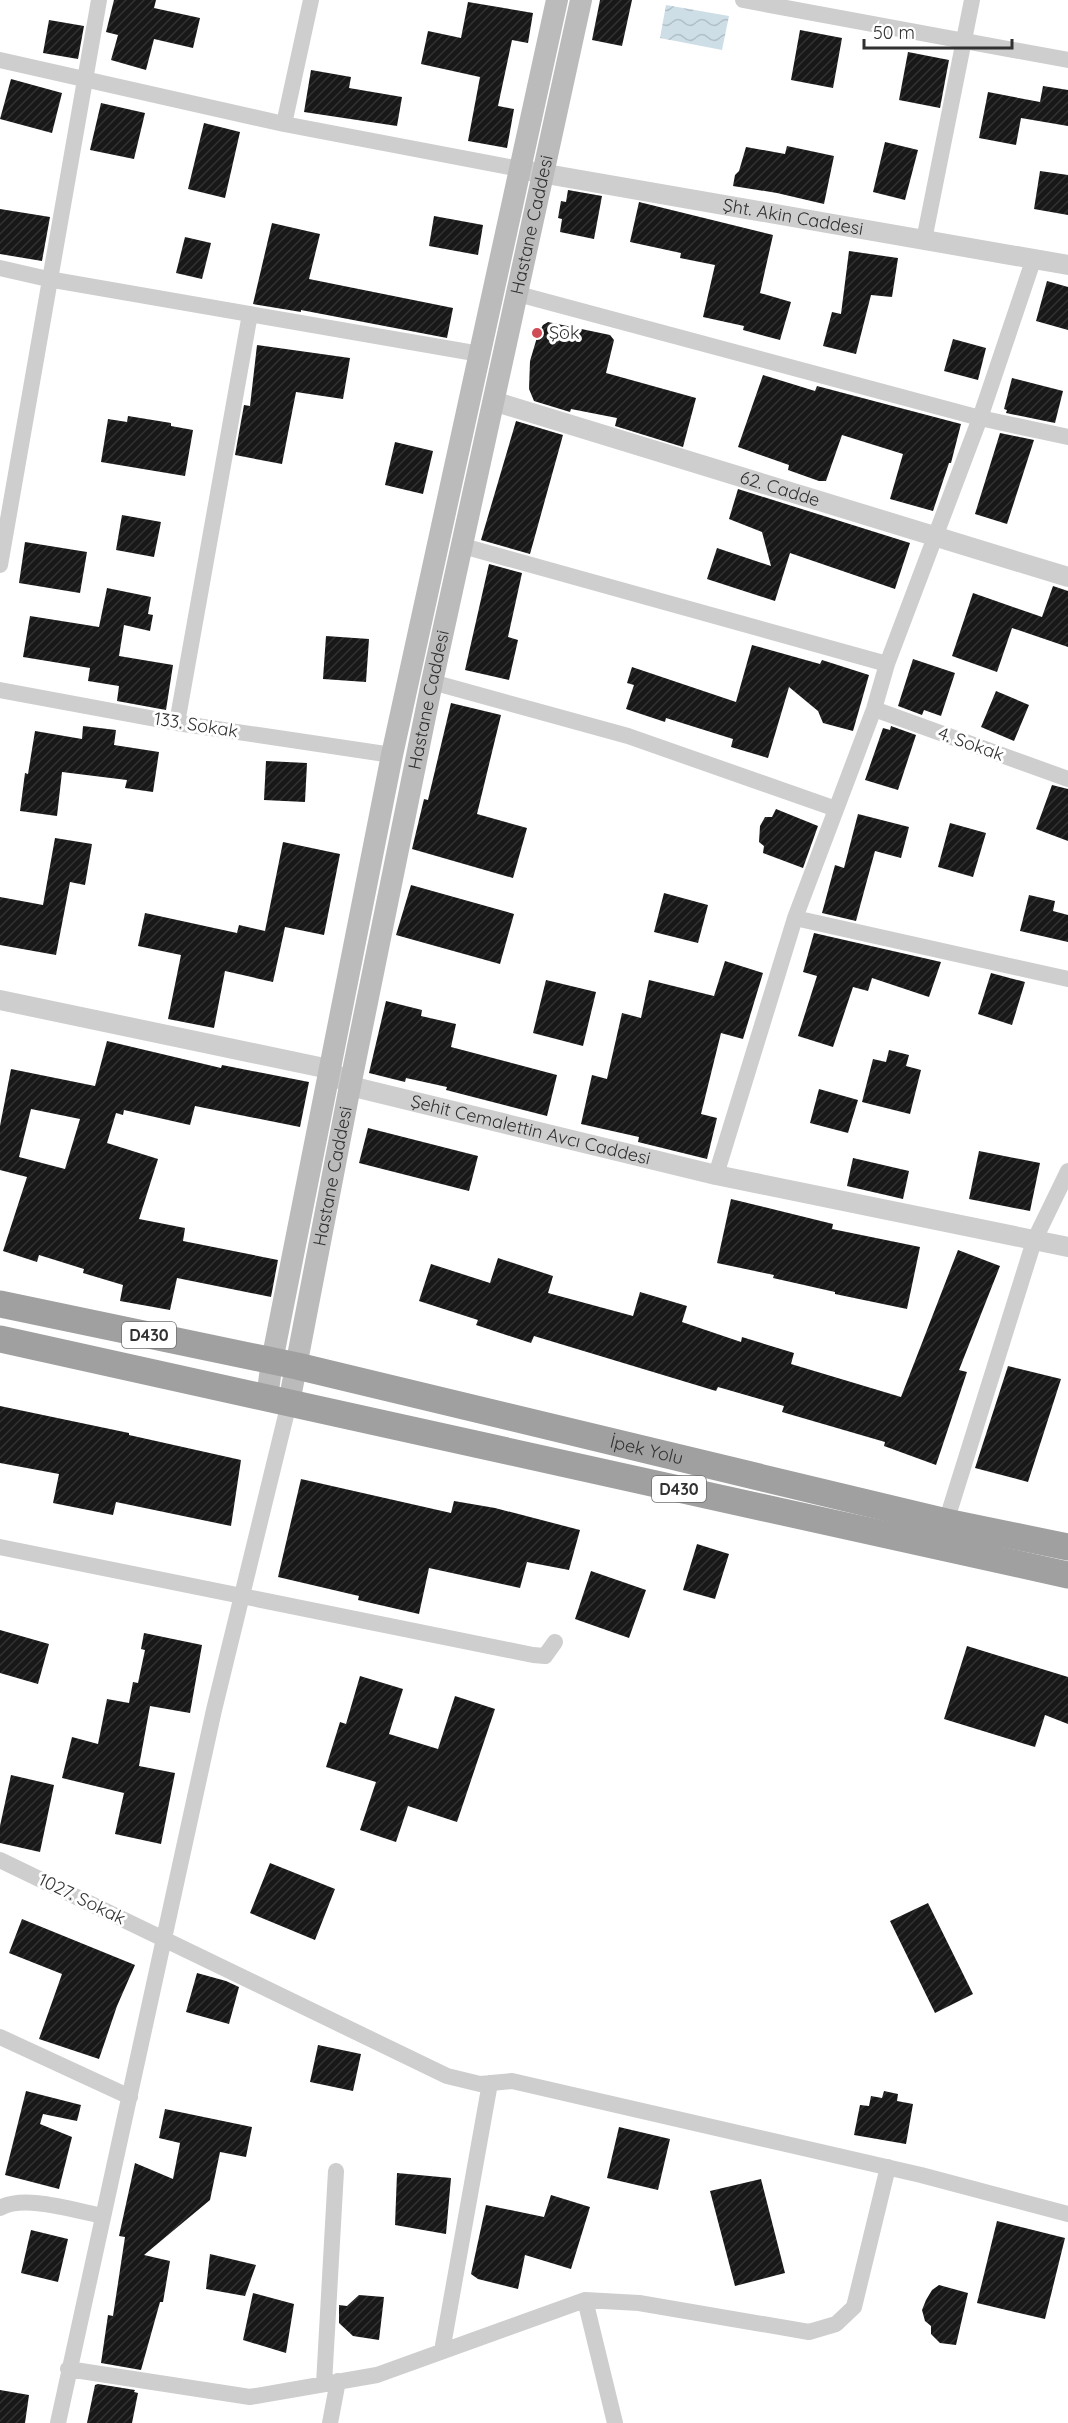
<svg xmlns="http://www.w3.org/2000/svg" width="1068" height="2423" font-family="Quicksand,sans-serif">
<defs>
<pattern id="water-waves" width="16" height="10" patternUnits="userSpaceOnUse" patternTransform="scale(1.5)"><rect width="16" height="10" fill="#cedee7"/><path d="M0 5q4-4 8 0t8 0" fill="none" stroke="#b1bfc7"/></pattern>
<pattern id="building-hatch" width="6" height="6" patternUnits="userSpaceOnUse" patternTransform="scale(1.5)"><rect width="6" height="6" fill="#181818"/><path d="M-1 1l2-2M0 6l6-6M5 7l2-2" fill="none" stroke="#313131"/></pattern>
</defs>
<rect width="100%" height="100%" fill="#fff"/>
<!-- water -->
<path fill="url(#water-waves)" d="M666 5 729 16 722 50 660 38Z"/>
<!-- building -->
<path fill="url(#building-hatch)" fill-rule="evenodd" d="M114 0H156L154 8 200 18 193 48 154 39 146 70 111 60 118 35 106 32Z
M600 0H632L622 46 592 40Z
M468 2 533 13 528 43 512 40 498 106 514 109 507 148 468 141 480 77 421 64 428 31 461 38Z
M49 20 84 26 78 59 43 53Z
M800 30 842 38 833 88 791 80Z
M908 52 949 60 940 108 899 100Z
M311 70 351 77 349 88 402 97 397 126 304 112Z
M11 79 62 93 52 133 0 119Z
M1043 86 1068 90V126L1021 118 1016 145 979 138 988 92 1040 102Z
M101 103 145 113 134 159 90 150Z
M204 123 240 132 225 198 188 189Z
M885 142 918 150 905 200 873 192Z
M787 146 834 156 824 204 777 193 733 186 735 175 739 171 746 147 785 154Z
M1040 171 1068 175V215L1034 209Z
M568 190 602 196 594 239 560 232 562 219 558 218 561 201 566 202Z
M639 202 773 235 760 293 791 302 780 340 743 330 744 326 703 317 715 265 680 258 681 253 630 242Z
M0 209 50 217 42 261 0 254Z
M434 216 483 225 478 255 429 246Z
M272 223 320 234 309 279 453 308 447 338 301 310V312L253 304Z
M185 237 211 243 202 279 176 273Z
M849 251 898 258 892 297 871 295 856 354 823 346 832 312 841 314Z
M1047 281 1068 287V330L1036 321Z
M548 322 610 335 614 340 606 373 696 398 683 447 615 426 617 418 571 409 570 412 534 401 529 389 530 361 538 334 543 325Z
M953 339 986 348 978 380 944 371Z
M257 345 350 358 343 399 296 392 282 464 235 455 244 405 250 406Z
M763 375 815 391 817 386 961 424 951 463H949L933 511 890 499 903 454 842 435 826 481H819L788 470 789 465 738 447Z
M1012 378 1063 391 1055 423 1006 413 1007 410 1004 409Z
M128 416 171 423V426L193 430 185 476 101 462 108 419 127 422Z
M516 421 563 435 530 554 481 540Z
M1000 433 1034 440 1007 524 975 514Z
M395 442 433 451 423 494 385 485Z
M738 489 910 543 895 589 790 553 775 601 707 579 717 548 771 566 762 532 729 519Z
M122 515 161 522 154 557 116 550Z
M25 542 87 552 80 593 19 583Z
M489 564 522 573 508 637 518 640 509 680 465 670Z
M1053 586 1068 591V647L1012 628 997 672 952 656 973 593 1042 617Z
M107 588 151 597 148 614 153 615 150 631 124 625 119 656 173 665 166 710 117 701 119 686 88 681 90 668 23 657 30 616 99 627Z
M326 636 369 639 366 682 323 679Z
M752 645 820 664 822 660 869 675 853 731 823 723 818 711 789 687 768 758 731 747 733 739 666 718 665 722 626 709 634 685 627 683 632 667 736 702Z
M913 659 955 673 941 716 924 710 922 715 898 706Z
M996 691 1029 705 1014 741 981 727Z
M451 703 501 715 477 814 527 828 513 878 412 849 424 799 428 800Z
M83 726 116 730 114 745 159 752 153 792 125 788 127 780 62 772 57 816 20 811 25 773 28 774 35 731 82 739Z
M891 726 916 735 898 790 865 780 883 728 890 730Z
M266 761 307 763 305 802 264 800Z
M1052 785 1068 789V841L1036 829Z
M776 809 818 826 803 868 763 853 764 846 759 842 760 826 765 817H772Z
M858 814 909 827 901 858 875 851 856 921 822 913 835 865 844 868Z
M950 823 986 833 973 877 938 867Z
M55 838 92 844 85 885 70 882 56 955 0 945V897L43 905Z
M283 842 340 854 324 935 285 927 273 982 225 971 214 1028 168 1019 181 955 138 946 145 913 237 933 239 925 265 931Z
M411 885 514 914 500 964 396 935Z
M664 893 708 905 698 943 654 932Z
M1029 895 1055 901 1053 911 1068 915V942L1020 931Z
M814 933 941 962 929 997 872 978 868 991 853 987 833 1047 798 1036 817 976 803 972Z
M725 961 763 973 743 1039 721 1033 701 1114 717 1118 707 1159 638 1142 639 1137 581 1124 592 1075 607 1079 622 1013 641 1018 649 980 714 996Z
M991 973 1025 982 1012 1025 978 1014Z
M546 980 596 992 583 1046 533 1033Z
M386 1001 422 1010 421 1016 456 1024 451 1047 557 1075 547 1116 446 1090 447 1087 406 1078 405 1082 369 1073Z
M107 1041 221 1068 222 1065 309 1082 300 1127 195 1106 190 1125 124 1110 123 1115 116 1113 107 1143 158 1159 139 1219 185 1228 183 1241 278 1260 271 1297 177 1278 170 1310 120 1301 123 1285 83 1273 84 1269 39 1255 37 1262 3 1251 27 1177 0 1170V1126L11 1069 95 1086ZM31 1109 80 1119 65 1169 19 1157Z
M889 1050 909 1055 906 1066 921 1070 910 1114 862 1102 873 1059 886 1062Z
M819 1089 858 1100 848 1133 810 1123Z
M368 1128 478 1156 469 1191 359 1163Z
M979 1151 1040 1163 1030 1211 969 1199Z
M853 1158 909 1171 903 1199 847 1186Z
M731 1199 833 1224 832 1229 920 1247 907 1309 835 1294V1292L773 1278 774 1275 717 1263Z
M958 1250 1000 1266 959 1370 967 1372 936 1465 884 1446 885 1442 782 1412 784 1406 718 1387 716 1391 534 1336 531 1343 476 1325 478 1320 419 1301 431 1264 490 1283 498 1258 553 1276 548 1293 633 1316 640 1292 687 1306 682 1322 741 1342 742 1337 794 1353 791 1364 901 1397Z
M1008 1366 1061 1379 1028 1482 975 1468Z
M0 1406 129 1433V1435L241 1460 231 1526 116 1502 113 1515 53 1503 59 1474 0 1463Z
M301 1479 451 1513 454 1501 495 1508 580 1530 569 1570 527 1562 520 1588 429 1568 419 1614 358 1600 359 1596 278 1577Z
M697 1544 729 1554 715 1599 683 1590Z
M591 1571 646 1590 629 1638 575 1619Z
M0 1630 49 1644 38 1684 0 1673Z
M144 1633 202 1645 190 1713 150 1706 139 1766 175 1773 161 1844 115 1834 124 1793 62 1778 72 1737 98 1744 107 1699 129 1703 133 1682 138 1683 145 1650 141 1649Z
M967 1646 1068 1677V1724L1045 1715 1035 1747 944 1719Z
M360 1676 403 1689 389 1734 438 1749 455 1696 495 1709 457 1822 408 1806 396 1842 360 1830 376 1782 326 1767 340 1722 346 1724Z
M11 1775 54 1785 40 1852 0 1843V1826Z
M270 1863 335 1889 315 1940 250 1913Z
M928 1903 973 1994 935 2013 890 1921Z
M22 1919 135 1965 117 2006 99 2059 39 2039 62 1974 9 1953Z
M197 1973 226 1981 239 1987 229 2024 186 2012Z
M318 2045 361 2054 353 2091 310 2082Z
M26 2091 81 2105 77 2121 43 2114 40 2124 72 2137 59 2189 5 2175Z
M884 2091 898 2094 897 2101 913 2104 906 2144 854 2135 860 2105 869 2106 871 2096 882 2098Z
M165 2109 252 2127 246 2157 220 2152 210 2200 144 2255 170 2261 163 2302H160L141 2370 101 2363 108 2315 113 2316 125 2237 119 2236 135 2163 173 2179 180 2143 159 2138Z
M619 2127 670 2139 658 2190 607 2178Z
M397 2173 451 2178 446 2234 395 2225Z
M761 2179 785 2273 735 2286 710 2191Z
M551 2195 590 2207 571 2269 525 2255 518 2289 478 2279 471 2274 486 2205 544 2217Z
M997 2221 1065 2238 1045 2319 977 2303Z
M31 2230 68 2239 58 2282 21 2273Z
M210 2254 256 2265 245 2296 206 2289Z
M939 2285 968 2293 956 2345 940 2343 931 2334V2326L925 2321 922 2310 926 2300 932 2290Z
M253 2293 294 2304 286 2353 243 2340Z
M359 2295 384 2297 379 2340 353 2336 339 2323V2305L347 2306Z
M98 2384 135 2390 134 2392 138 2393 132 2423H87L95 2385Z
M0 2390 29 2395 25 2423H0Z"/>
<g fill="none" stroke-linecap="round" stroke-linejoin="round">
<!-- minor -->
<path stroke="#cecece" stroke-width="16" d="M743 0 1068 60
M0 60 284 124 520 169
M284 124 311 0
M924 240 972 0
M0 268 48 279 480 354
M518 294 980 418 1068 437
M463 546 887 664
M0 565 99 0
M432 682 628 736 836 809
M0 690 177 723 392 755
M874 709 1068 779
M177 723 250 314
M795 918 1068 979
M716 1175 795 918 874 709 887 664 980 418 1034 258
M946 1522 1034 1241 1068 1171
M0 1547 533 1655 545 1656 555 1642
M0 1860 447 2076 480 2084 512 2081 921 2175 1068 2214
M0 2037 130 2097
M0 2208C25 2194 75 2211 103 2216
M585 2300 615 2423
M442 2351 490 2083
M68 2369 250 2397 377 2375 585 2300 639 2303 809 2332 836 2324 854 2307 888 2167
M324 2384 336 2171
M58 2423 214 1710 289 1403
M330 2423 338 2381"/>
<!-- tertiary -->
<g stroke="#cecece" stroke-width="20">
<path id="s1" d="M529 171 1068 265"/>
<path id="s2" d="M493 401 1068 577"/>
<path id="s3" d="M0 1000 329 1069 350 1086 716 1175 1068 1247"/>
</g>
<!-- secondary -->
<g stroke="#bbb" stroke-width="22">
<path d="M267 1398 272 1361 392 755 557 0"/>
<path id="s4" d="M289 1403 350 1086 432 682 581 0"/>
</g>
<!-- trunk -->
<g stroke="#a0a0a0" stroke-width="27">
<path id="s5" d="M0 1304 297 1366 946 1522 1068 1547"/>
<path d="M0 1339 1068 1575"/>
</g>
</g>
<!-- markers -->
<circle fill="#d04c56" stroke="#fff" stroke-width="2" cx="537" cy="333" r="6"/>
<g text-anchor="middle" stroke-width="6" stroke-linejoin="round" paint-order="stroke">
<!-- shield labels -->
<g fill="#fff" stroke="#6f6f6f" stroke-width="1.5">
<rect x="122" y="1322" width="54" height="26" rx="4.5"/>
<rect x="652" y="1476" width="54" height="26" rx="4.5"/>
</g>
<g font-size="16" font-weight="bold" fill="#313131">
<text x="149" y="1341">D430</text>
<text x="679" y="1495">D430</text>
</g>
<!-- street labels -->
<g font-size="18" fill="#313131" stroke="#fff">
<text dy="6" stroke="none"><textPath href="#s1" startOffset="268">Şht. Akin Caddesi</textPath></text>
<text dy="6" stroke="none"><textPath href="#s4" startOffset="1203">Hastane Caddesi</textPath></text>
<text dy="6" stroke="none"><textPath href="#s2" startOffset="300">62. Cadde</textPath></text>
<text dy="6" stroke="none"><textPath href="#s4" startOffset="717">Hastane Caddesi</textPath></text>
<text transform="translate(196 725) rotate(9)" y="6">133. Sokak</text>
<text transform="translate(971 744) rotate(20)" y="6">4. Sokak</text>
<text dy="6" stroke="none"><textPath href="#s3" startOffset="549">Şehit Cemalettin Avcı Caddesi</textPath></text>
<text dy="6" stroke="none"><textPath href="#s4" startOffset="231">Hastane Caddesi</textPath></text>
<text dy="6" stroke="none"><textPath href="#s5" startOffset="663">İpek Yolu</textPath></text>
<text transform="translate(82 1899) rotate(26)" y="6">1027. Sokak</text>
</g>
<!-- poi labels -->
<g font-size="18" fill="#313131" stroke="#fff" text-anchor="start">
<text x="549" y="339">Şok</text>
</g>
</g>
<!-- scale -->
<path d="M864 39v9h148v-9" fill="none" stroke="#313131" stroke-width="3"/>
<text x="873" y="39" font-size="18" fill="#313131" stroke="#ffffff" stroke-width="4.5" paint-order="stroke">50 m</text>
</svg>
